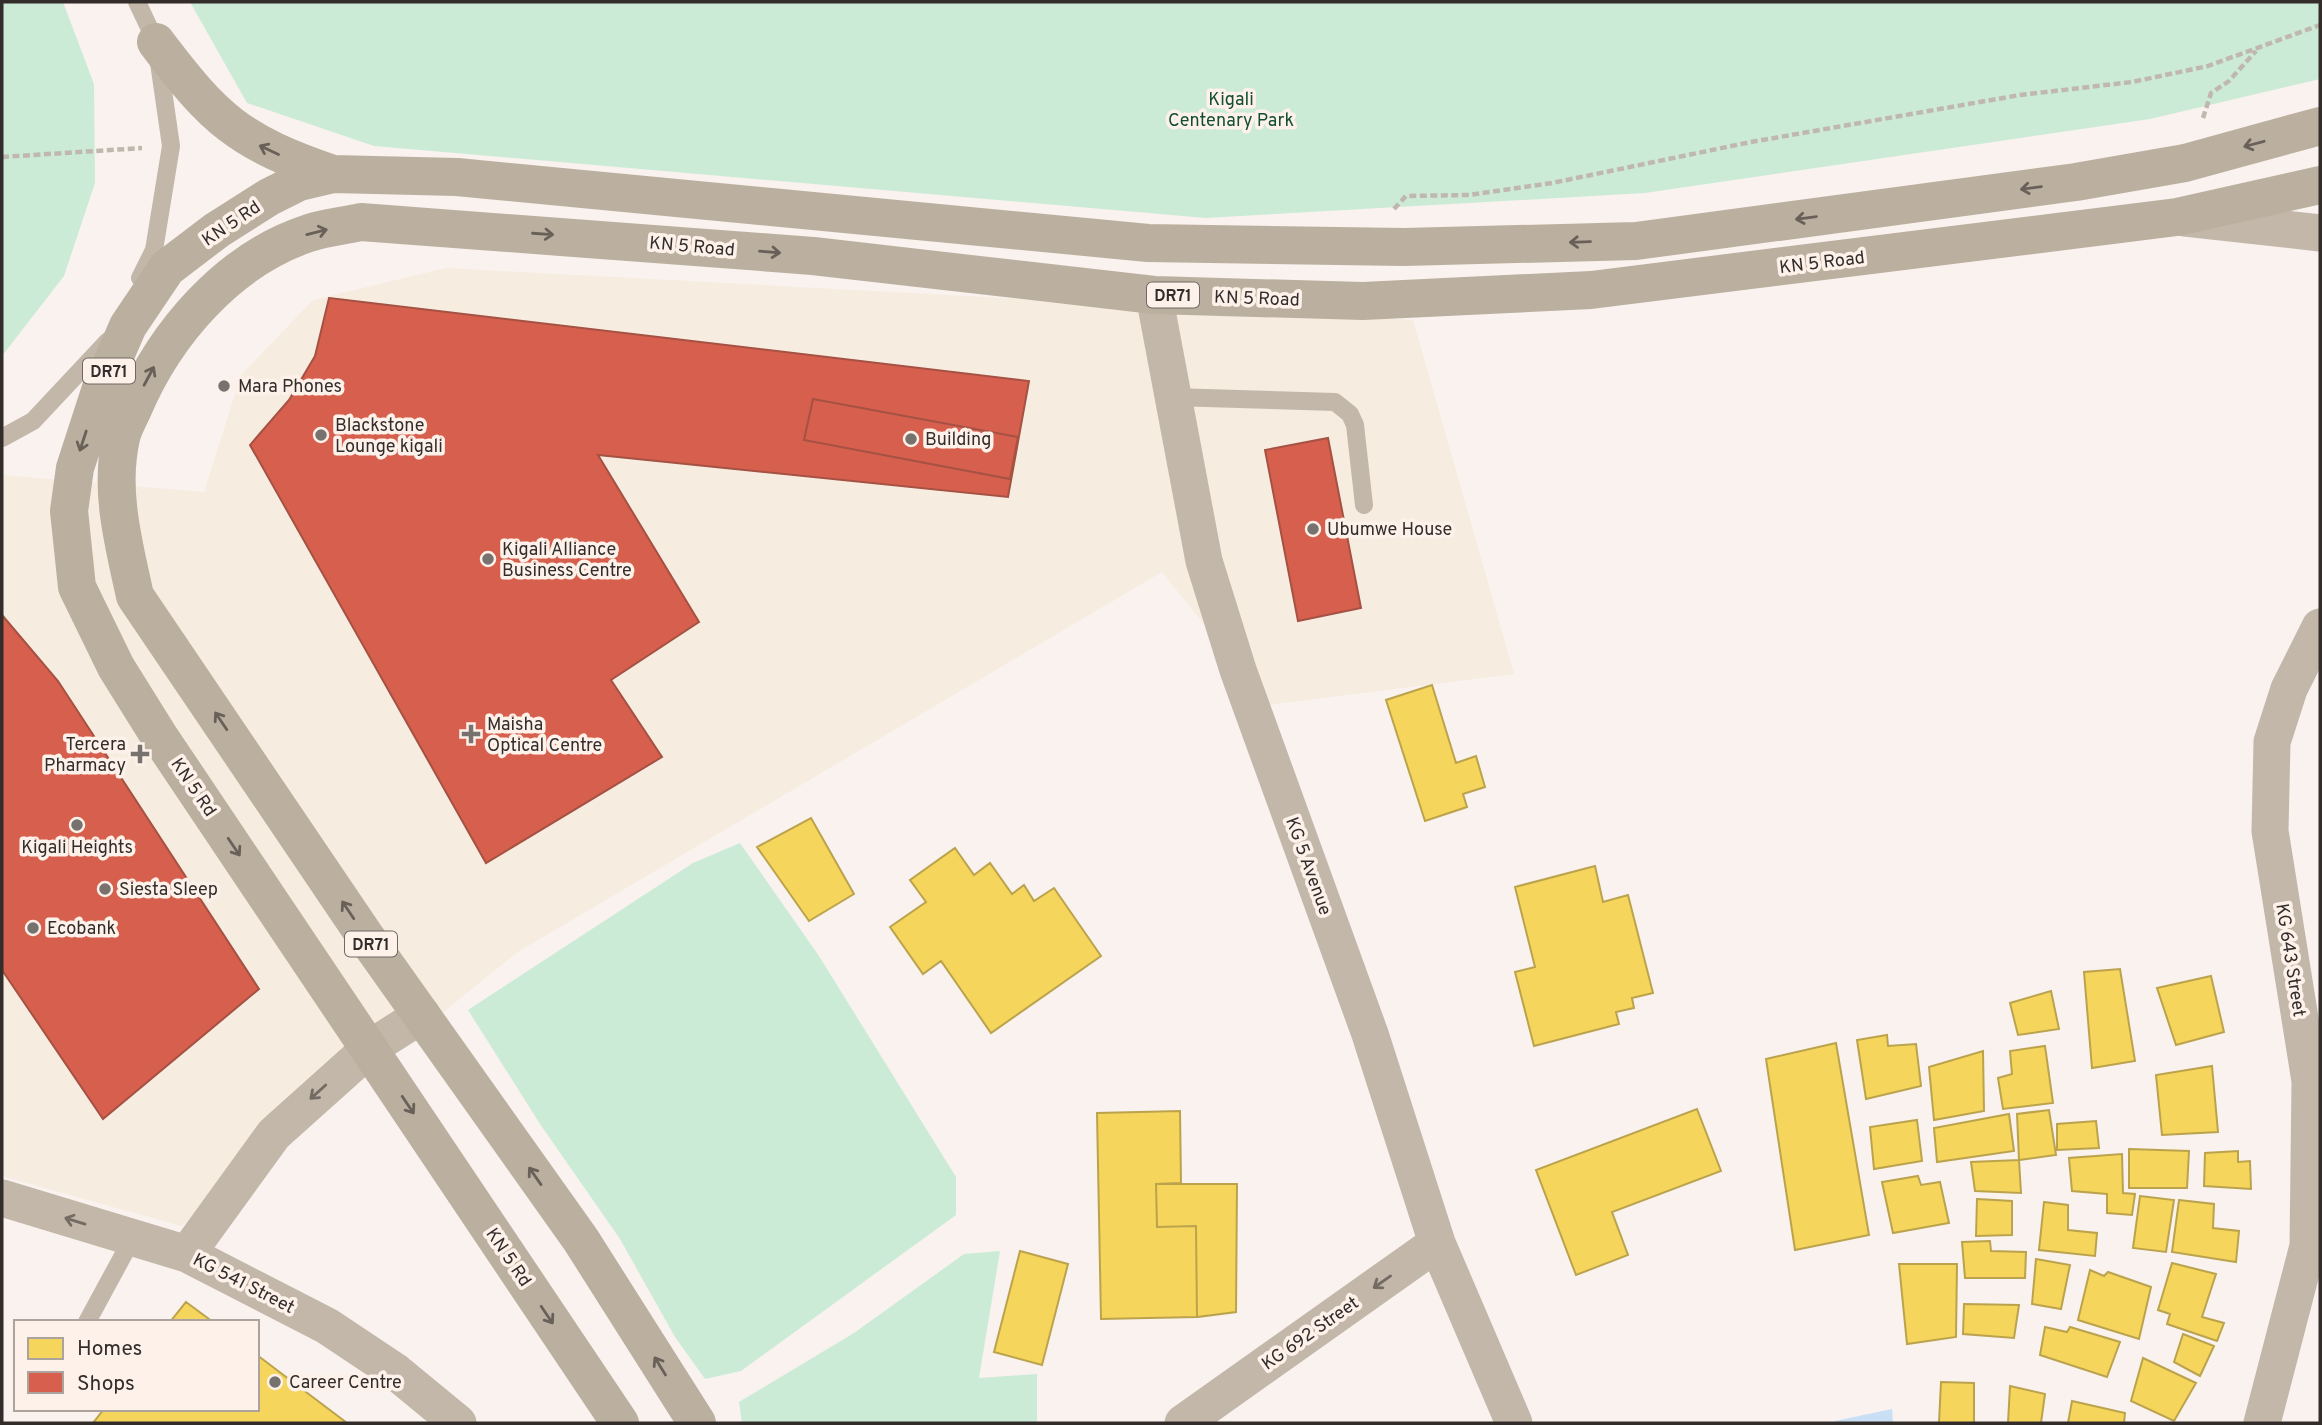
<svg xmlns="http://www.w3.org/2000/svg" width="2322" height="1425" font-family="Overpass,sans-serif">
<rect width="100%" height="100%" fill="#f9f2ee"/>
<!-- commercial -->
<path fill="#f6ede0" d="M446 268 1413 320 1514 674 1269 705 1162 572 516 953 181 1226 2 1176V475L204 492 241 375 313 300Z"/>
<!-- green -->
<path fill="#ccebd6" d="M2 2H63L94 84 95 183 64 276 2 356Z
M190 2H2320V79L2150 119 1645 193 1206 218 374 146 247 103Z
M740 843 819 956 956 1177V1215L741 1371 705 1379 675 1337 620 1239 540 1124 468 1010 693 863Z
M1000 1251 979 1378 1037 1374V1423H742L739 1402 854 1333 964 1254Z"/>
<!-- water -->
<path fill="#c9dff6" d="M1892 1409 1893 1423H1836L1835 1421Z"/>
<!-- homes -->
<path fill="#f6d55c" stroke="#bba34d" stroke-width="2" d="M1432 685 1456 763 1476 756 1485 787 1463 794 1467 807 1425 821 1386 700Z
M811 818 854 894 809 921 757 847Z
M955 848 974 875 990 863 1012 894 1024 885 1034 901 1054 888 1101 956 991 1033 941 961 923 974 890 927 926 902 910 880Z
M1595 866 1603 902 1628 895 1653 993 1632 998 1634 1008 1616 1012 1619 1024 1534 1046 1515 972 1535 967 1515 887Z
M2120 969 2135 1061 2092 1068 2084 972Z
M2211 976 2224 1032 2176 1045 2157 988Z
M2051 991 2059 1029 2018 1035 2010 1003Z
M1887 1035 1888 1046 1916 1044 1921 1086 1866 1099 1857 1040Z
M1836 1043 1869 1235 1795 1250 1766 1059Z
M2045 1046 2053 1103 2003 1109 1998 1078 2012 1074 2010 1051Z
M1983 1051 1984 1111 1934 1120 1929 1067Z
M2212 1066 2218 1132 2162 1135 2156 1075Z
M1697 1109 1721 1171 1612 1212 1628 1255 1576 1275 1536 1170Z
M2049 1110 2056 1155 2019 1160 2017 1114Z
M1180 1111 1181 1183 1156 1184 1157 1227 1196 1226 1197 1317 1101 1319 1097 1113Z
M2009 1114 2014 1151 1937 1162 1934 1128Z
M1917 1120 1922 1161 1874 1169 1870 1127Z
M2096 1121 2099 1148 2057 1150V1124Z
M2129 1149 2189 1151 2187 1188H2129Z
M2238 1151V1162L2250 1161 2251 1189 2204 1186 2205 1153Z
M2122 1154 2123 1193 2135 1194 2132 1215 2107 1213V1194L2072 1191 2069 1158Z
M2019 1160 2021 1193 1975 1191 1971 1162Z
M1918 1176 1921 1185 1940 1182 1949 1223 1893 1233 1882 1182Z
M1156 1184H1237L1236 1312 1197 1317 1196 1226 1157 1227Z
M2140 1196 2174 1200 2166 1252 2133 1248Z
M1977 1199 2012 1201V1235L1976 1236Z
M2179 1200 2214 1204 2213 1228 2239 1231 2236 1262 2172 1252Z
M2044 1202 2068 1205V1230L2097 1233 2095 1256 2039 1250Z
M1990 1241 1991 1251 2026 1252 2025 1278H1965L1962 1242Z
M1020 1251 1068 1264 1042 1365 994 1352Z
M2036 1259 2070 1265 2061 1309 2032 1304Z
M2172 1263 2216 1274 2202 1317 2224 1323 2217 1341 2167 1324 2170 1314 2158 1310Z
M1899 1264H1957L1956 1337 1907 1344Z
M2090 1270 2104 1276 2108 1272 2151 1287 2139 1339 2078 1320Z
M186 1302 213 1322H170Z
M1964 1304 2019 1305 2014 1338 1963 1334Z
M2045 1327 2067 1332 2070 1327 2120 1342 2107 1377 2040 1355Z
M2183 1334 2214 1346 2200 1376 2174 1362Z
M257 1355 347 1423H93L104 1409H257Z
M2143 1358 2196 1383 2174 1421 2131 1401Z
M1941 1382 1974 1383V1423H1939Z
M2010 1386 2045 1394 2041 1423H2008Z
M2072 1401 2125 1413 2124 1423H2068Z"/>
<!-- shops -->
<path fill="#d6604d" stroke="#a55143" stroke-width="2" d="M329 298 1029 381 1008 497 598 455 699 622 611 680 662 757 486 863 250 445 289 400 315 356Z
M813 399 1018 437 1010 479 804 440Z
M1328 438 1361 608 1298 621 1265 450Z
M2 615 58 681 259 989 103 1119 2 970Z"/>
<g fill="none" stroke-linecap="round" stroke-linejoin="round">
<!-- path -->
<path stroke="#c0b8ae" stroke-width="4.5" stroke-dasharray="7 3.5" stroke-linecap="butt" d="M2203 118 2211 93 2229 81 2256 51
M2 157 142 148
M1394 209 1406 196 1469 195 1552 183 1751 142 2020 95 2132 82 2208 66 2320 25"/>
<!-- service -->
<path stroke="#c3b7a9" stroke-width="18" d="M137 2 156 42 171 146 154 250 140 278
M1172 397 1335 402 1350 414 1355 425 1364 505
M2 438 33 421 108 341
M87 1322 132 1239"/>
<!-- minor -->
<path stroke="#c3b7a9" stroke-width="37" d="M2185 218 2320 233
M1154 295 1204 561 1238 670 1370 1034 1437 1243 1514 1423
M2 1198 187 1254 327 1326 396 1372 458 1423
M187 1254 274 1134 370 1048 422 1015
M1183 1423 1437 1243
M2262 1423 2308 1246 2310 1081 2270 831 2272 742 2289 689 2320 627"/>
<!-- primary -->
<path stroke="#bbb09f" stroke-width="38" d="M156 42C215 120 239 142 333 174
M620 1423 159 736 116 667 77 587 69 511 75 468 101 388 128 326 167 268 217 230 269 197 299 182 333 174 457 177 1148 243 1404 247 1636 241 2076 182 2185 163 2320 126
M697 1423 581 1240 363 933 135 596C124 545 109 491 121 438 123 428 129 418 133 409 165 333 229 259 309 233 326 227 344 226 361 222L813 256 1154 295 1363 301 1591 290 2177 217 2320 185"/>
</g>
<!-- one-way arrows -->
<defs><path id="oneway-shaft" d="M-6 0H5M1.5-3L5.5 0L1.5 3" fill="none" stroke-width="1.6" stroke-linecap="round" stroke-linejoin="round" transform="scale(1.75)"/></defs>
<g stroke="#696159">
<use href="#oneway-shaft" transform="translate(2254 144) rotate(165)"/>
<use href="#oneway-shaft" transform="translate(269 150) rotate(-155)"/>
<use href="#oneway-shaft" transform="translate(2031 188) rotate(172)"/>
<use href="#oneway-shaft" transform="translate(1806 218) rotate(172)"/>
<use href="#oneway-shaft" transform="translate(317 232) rotate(-14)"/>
<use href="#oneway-shaft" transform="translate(543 234) rotate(4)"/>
<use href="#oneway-shaft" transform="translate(1580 242) rotate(178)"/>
<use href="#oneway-shaft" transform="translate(770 252) rotate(5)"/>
<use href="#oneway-shaft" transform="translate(149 376) rotate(-62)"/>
<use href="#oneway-shaft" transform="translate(83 441) rotate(108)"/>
<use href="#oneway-shaft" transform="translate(221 721) rotate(-124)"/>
<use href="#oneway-shaft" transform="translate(234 847) rotate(56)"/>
<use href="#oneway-shaft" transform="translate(348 910) rotate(-124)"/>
<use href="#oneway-shaft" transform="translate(408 1105) rotate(56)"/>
<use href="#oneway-shaft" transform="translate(535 1176) rotate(-125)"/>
<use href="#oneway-shaft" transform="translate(547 1315) rotate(56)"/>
<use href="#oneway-shaft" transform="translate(660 1366) rotate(-122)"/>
</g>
<g stroke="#736b64">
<use href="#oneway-shaft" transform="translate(318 1092) rotate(138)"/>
<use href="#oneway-shaft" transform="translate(75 1221) rotate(-163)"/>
<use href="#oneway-shaft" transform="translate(1382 1282) rotate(145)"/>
</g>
<!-- markers -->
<g fill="#78726f" stroke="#fdf1ea" stroke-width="2.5">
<circle cx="224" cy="386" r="7"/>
<circle cx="321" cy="435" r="7"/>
<circle cx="911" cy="439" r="7"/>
<circle cx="1313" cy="529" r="7"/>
<circle cx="488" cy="559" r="7"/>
<path d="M467.5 723.5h7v7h7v7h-7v7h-7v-7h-7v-7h7z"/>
<path d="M136.5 743.5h7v7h7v7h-7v7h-7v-7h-7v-7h7z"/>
<circle cx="77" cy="825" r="7"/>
<circle cx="105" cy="889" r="7"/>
<circle cx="33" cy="928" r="7"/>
<circle cx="275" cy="1382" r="7"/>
</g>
<g text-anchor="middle" stroke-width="7" stroke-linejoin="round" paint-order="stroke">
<!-- shield labels -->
<g fill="#fdf1ea" stroke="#6f6864" stroke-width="2">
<rect x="1147" y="282.5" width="52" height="25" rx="5"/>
<rect x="83" y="358.5" width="52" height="25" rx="5"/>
<rect x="345" y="931.5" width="52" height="25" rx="5"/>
</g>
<g font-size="16" font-weight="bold" fill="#322d2b">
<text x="1173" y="301">DR71</text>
<text x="109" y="377">DR71</text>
<text x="371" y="950">DR71</text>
</g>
<!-- park labels -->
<g font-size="18" fill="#114e32" stroke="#fdf1ea">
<text x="1231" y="105">Kigali<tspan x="1231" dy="21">Centenary Park</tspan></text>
</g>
<!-- street labels -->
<g font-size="18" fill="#322d2b" stroke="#fdf1ea">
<text transform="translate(231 223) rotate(-34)" y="6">KN 5 Rd</text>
<text transform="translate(692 246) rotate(5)" y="6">KN 5 Road</text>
<text transform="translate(1822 262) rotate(-7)" y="6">KN 5 Road</text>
<text transform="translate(1257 298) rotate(2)" y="6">KN 5 Road</text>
<text transform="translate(194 787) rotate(56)" y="6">KN 5 Rd</text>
<text transform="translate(1309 866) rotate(70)" y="6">KG 5 Avenue</text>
<text transform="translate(2291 960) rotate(81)" y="6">KG 643 Street</text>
<text transform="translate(509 1257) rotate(56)" y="6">KN 5 Rd</text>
<text transform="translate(244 1283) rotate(27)" y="6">KG 541 Street</text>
<text transform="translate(1310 1333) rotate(-35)" y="6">KG 692 Street</text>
</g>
<!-- poi labels -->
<g font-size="18" fill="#322d2b" stroke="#fdf1ea" text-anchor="start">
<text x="238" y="392">Mara Phones</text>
<text x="335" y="431">Blackstone<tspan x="335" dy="21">Lounge kigali</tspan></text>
<text x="925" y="445">Building</text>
<text x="1327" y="535">Ubumwe House</text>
<text x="502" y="555">Kigali Alliance<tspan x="502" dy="21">Business Centre</tspan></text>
<text x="487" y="730">Maisha<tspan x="487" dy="21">Optical Centre</tspan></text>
<text x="126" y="750" text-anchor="end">Tercera<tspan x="126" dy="21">Pharmacy</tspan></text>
<text x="77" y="853" text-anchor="middle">Kigali Heights</text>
<text x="119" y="895">Siesta Sleep</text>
<text x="47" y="934">Ecobank</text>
<text x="289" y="1388">Career Centre</text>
</g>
</g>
<!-- border -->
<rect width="2322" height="1425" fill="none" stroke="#322d2b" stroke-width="7"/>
<!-- legend -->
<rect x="14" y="1320" width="245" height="91" fill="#fdf1ea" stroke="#aca39e" stroke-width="2"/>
<rect x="28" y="1338" width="35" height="21" fill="#f6d55c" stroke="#aca39e" stroke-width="2"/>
<text x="77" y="1355" font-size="21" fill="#322d2b">Homes</text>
<rect x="28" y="1372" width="35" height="21" fill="#d6604d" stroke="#aca39e" stroke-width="2"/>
<text x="77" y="1390" font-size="21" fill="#322d2b">Shops</text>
</svg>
